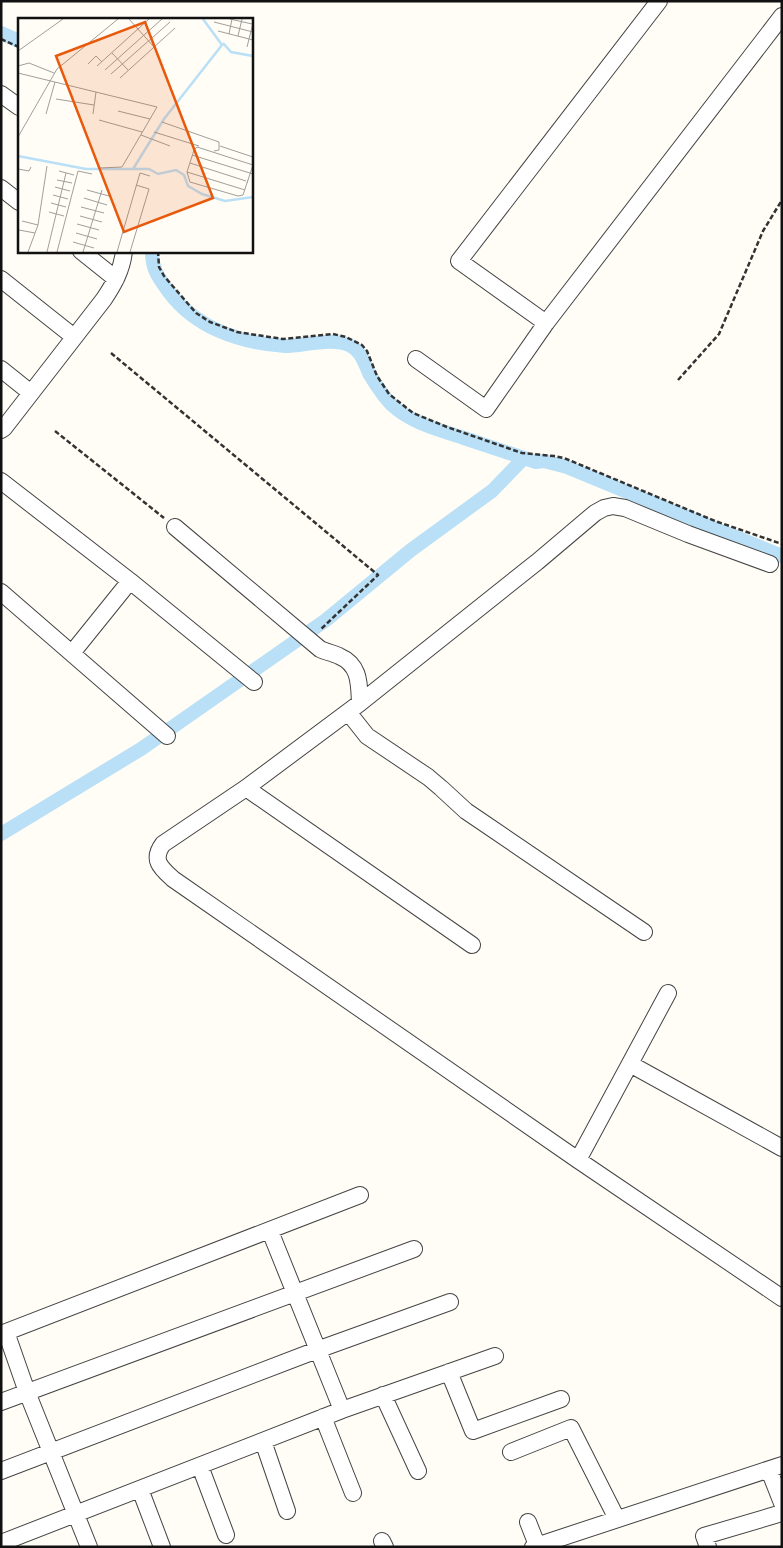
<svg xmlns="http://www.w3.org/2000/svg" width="783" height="1548" font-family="'Crimson Pro',serif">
<rect width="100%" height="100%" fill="#fffdf5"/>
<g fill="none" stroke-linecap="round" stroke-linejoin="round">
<!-- canal -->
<path stroke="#b9e0f7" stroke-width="14" d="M1 33 19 41
M152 251C152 270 158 277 169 292 196 328 240 343 285 346 303 346 332 337 349 345 362 351 364 363 370 375 376 385 384 397 392 405 411 423 440 430 464 438 488 446 512 454 536 462L544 461 567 467 782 556
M1 834 141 749 326 620 411 550 492 491 524 458"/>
<defs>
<path id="minor" d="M1 94 19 107
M1 188 19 202
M81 251 116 279
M1 279 74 337
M546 323 459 261 659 1
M416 359 486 409 546 323 782 16
M1 369 31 393
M1 430 4 428 104 299C114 284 122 270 124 251
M1 481 130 581 254 682
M175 527 320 649C326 652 333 653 339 656 360 665 359 683 360 703
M770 564 688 534 625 508 613 506 604 508 595 513 537 562 360 703 246 788 163 844C151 860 161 868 173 879L578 1160 782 1298
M1 592 167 736
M72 653 130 581
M348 712 367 736 428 777 441 788 466 811 644 932
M246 788 472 945
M630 1064 782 1148
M578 1160 668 993
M270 1231 342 1410
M6 1332 27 1392 89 1547
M1 1334 360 1195
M449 1372 473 1431 561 1399
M383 1395 418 1471
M1 1402 414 1249
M323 1417 353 1493
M263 1441 287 1511
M511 1452 571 1428 617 1519
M200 1466 226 1535
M769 1470 782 1503
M1 1471 317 1350 450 1302
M140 1489 162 1547
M528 1522 537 1545
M382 1541 385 1547
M1 1543 342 1410 495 1356
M533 1547 782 1465
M708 1547 704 1536 782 1513"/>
</defs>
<!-- minor casing -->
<use href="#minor" stroke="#444" stroke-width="18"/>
<!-- path -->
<path stroke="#333" stroke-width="2.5" stroke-dasharray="5 2.5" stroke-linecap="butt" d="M1 39 19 47
M158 251 159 267 164 276 196 313 210 322 237 332 283 339 333 334 346 337 362 345 367 351 377 376 389 394 413 413 447 427 522 453 554 456 564 458 715 521 782 544
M111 353 378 575 320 630
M678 380 719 334 763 231 782 200
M55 431 164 518"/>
<!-- minor -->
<use href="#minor" stroke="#fff" stroke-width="16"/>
</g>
<!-- overview -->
<g transform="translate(18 18)">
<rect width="235" height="235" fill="#fffdf5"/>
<path fill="none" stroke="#b9e0f7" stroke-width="2.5" d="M205 25 213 34 235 38M0 138 68 151H131L140 156 158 152 166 157 170 168 184 176 207 183 235 179M115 151 146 101 204 27 185 1"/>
<path fill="none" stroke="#a09f9a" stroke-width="1" d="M111 1 136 29M212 1 234 6M196 4 235 14M200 13 235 22M211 16 214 1M220 18 224 1M229 29 235 5M0 33 45 1M94 35 110 52M70 46 78 38 84 44M0 48 11 45 36 55M79 48 131 1M87 52 144 1M0 55 139 89 104 149 82 150M93 56 152 4M102 60 157 10M38 81 76 87M100 93 132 101M28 96 37 64M75 96 78 74M81 102 124 114M144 104 201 124V132L196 133M136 114 181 128M123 117 152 128M0 119 39 51 100 1M202 128 235 139M174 137 235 156M172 145 228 163M0 151 11 153 13 149M41 153 56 157M169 154 227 172M39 162 54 165M230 162 229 165 235 147M229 165 225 177 220 178 172 164 169 154 176 132 179 129 235 147M37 169 52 173M69 172 91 178M35 177 50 181M66 180 89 187M33 185 48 189M63 189 86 195M31 194 46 198M62 198 84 204M4 203 20 207M59 206 81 212M1 212 17 215M58 215 79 221M55 224 76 230M10 234 20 207 29 148M29 234 48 155M39 234 60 153 74 156M65 234 84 172M99 234 122 155 132 158M112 234 131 171 118 167"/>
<path fill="#e8590c" fill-opacity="0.15" stroke="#e8590c" stroke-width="2.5" d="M127 4 195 180 106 214 38 38Z"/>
<rect width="235" height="235" fill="none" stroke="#111" stroke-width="2.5"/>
</g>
<!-- border -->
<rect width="783" height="1548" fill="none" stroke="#111111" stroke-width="5"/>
</svg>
